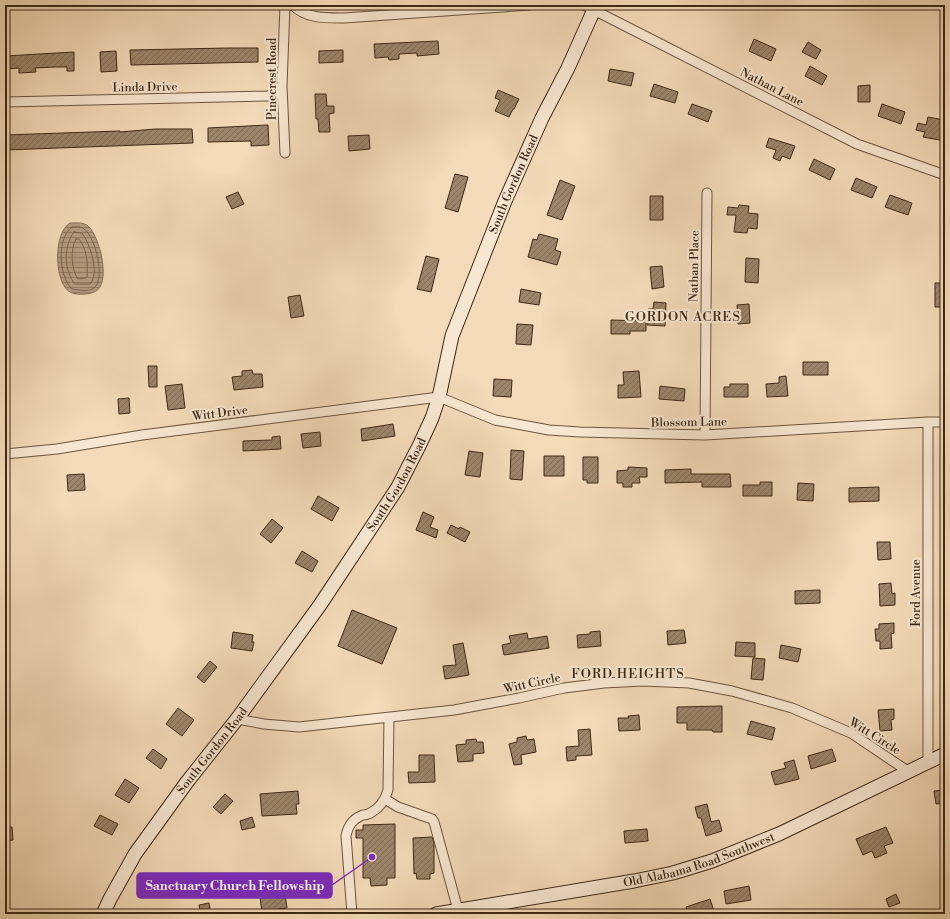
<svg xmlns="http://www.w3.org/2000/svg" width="950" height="919" font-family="'Libre Bodoni',serif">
<defs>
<pattern id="water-rules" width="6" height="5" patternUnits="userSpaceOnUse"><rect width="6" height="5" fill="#b59d81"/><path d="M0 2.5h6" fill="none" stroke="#958068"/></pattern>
<pattern id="building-hatch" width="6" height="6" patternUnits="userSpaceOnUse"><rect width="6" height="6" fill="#9c856a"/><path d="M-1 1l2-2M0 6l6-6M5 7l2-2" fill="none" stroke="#816d56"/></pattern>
</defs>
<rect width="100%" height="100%" fill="#f3dab8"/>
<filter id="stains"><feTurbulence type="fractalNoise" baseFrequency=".005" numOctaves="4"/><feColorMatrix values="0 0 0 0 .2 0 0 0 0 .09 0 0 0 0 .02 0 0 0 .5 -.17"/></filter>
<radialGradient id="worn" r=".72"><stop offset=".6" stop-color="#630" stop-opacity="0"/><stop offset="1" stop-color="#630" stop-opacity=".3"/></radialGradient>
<!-- water -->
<path fill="url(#water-rules)" stroke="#856e56" d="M70 223C76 223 83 222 88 226 100 236 112 286 94 292 88 295 75 295 70 292 54 283 53 233 70 223Z"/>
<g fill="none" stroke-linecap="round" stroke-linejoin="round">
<!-- shore -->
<path stroke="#7a624b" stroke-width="1" d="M72 227C76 227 81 226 84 229 95 236 106 279 94 288 90 292 78 290 72 289 59 277 56 238 72 227Z
M74 232 82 233C90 244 100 273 90 284H75C64 271 63 246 74 232Z
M76 239H79C87 249 88 264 87 277L86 278 78 279C71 269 70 250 76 239Z"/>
</g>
<!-- building -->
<path fill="url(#building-hatch)" stroke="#3e2815" d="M754 39 776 49 771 61 749 51Z
M438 41 439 54 417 56V53L399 54V59L389 60 388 57 375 58 374 44Z
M808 42 821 50 816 59 802 52Z
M228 48H258V62L131 65 130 50Z
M343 50V62L319 63V51Z
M116 51 117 71 101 72 100 52Z
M74 52V71H67V67H55L35 68 36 72 19 73V68L5 69V56Z
M810 66 827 76 822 85 805 76Z
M610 69 634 73 631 86 608 81Z
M654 84 678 92 675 103 650 96Z
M870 85V102H858V86Z
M498 90 519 99 514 109H513L509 117 495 111 500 100 495 98Z
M315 94H326L327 106H334V113L329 114 330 132H319L318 119H316Z
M692 104 712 111 708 122 688 114Z
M882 104 905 112 901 124 878 116Z
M928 117 944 120 943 125 945 126V141L923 137 925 132 916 130 918 123 926 125Z
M268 125 269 145 251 146V141L208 142V128Z
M155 129H192L193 143 5 150V135L120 131V132Z
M369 135 370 149 349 151 348 136Z
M769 138 795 146 790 159 782 156 780 161 773 158 776 150 766 147Z
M814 159 835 169 830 180 809 170Z
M455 174 468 177 458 212 445 208Z
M856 178 877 187 872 198 851 190Z
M560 180 575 186 562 220 547 215Z
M238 192 244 204 232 209 226 197Z
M890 195 912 203 908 215 885 207Z
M650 196H663V220H650Z
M739 205 749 206 748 213 758 214 757 229 748 228 747 233 734 232 736 215H727L728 207 738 208Z
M539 234 558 239 555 250 561 252 557 265 528 257 533 239 537 240Z
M426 256 439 259 431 292 417 289Z
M746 258 759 259 758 283 745 282Z
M662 266 664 287 652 289 650 267Z
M935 283H945V307H935Z
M521 289 541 293 539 305 519 302Z
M300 295 304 316 291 318 288 297Z
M654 302 666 303 665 326 647 325 648 309H653Z
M749 304 750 323 738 324 737 305Z
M611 320 646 321V331H630V334H611Z
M517 324 533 325 531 345 516 344Z
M803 362H828V375H803Z
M148 366H157V387H149Z
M252 370 253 374H262L263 387 234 390 232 377 242 376V371Z
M639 371 641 397 618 398V385H624L623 372Z
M786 376 788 396 767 397 766 384 779 383V377Z
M494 379 512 380 511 397 493 396Z
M182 384 185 408 168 410 165 386Z
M730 384H748V397H724V387H730Z
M660 386 685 389 684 401 659 399Z
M129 398 130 413 119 414 118 399Z
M393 424 395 436 362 441 361 429Z
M320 432 321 446 303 448 301 434Z
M280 436 281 449 243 451V441L272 440V437Z
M511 450 524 451 522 480 510 479Z
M469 451 483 453 480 477 465 475Z
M544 456H564V476H544Z
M583 457H598V483H587V480H583Z
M628 467 647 468V477H639L640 483H632V487H623V483H617V471L628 470Z
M691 469V474H730L731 487H702V482L665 483V470Z
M84 474 85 490 68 491 67 475Z
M760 482H772V496H743V485H760Z
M798 483 814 484 813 501 797 500Z
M879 487V501L849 502V488Z
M318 496 339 508 332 521 311 509Z
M423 512 434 517 430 527 438 530 436 538 416 530Z
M272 519 283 528 271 543 260 534Z
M451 525 459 529 460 527 470 532 465 542 447 533Z
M877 542H890L891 559 878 560Z
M302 551 318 561 312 572 295 563Z
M891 583 892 594 895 593V605L880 606 879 584Z
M820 590V603L795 604V591Z
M352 610 397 628 382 664 338 646Z
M894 623V633L891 634 892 648 880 649V641H876L875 629H879V624Z
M684 630 686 643 668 645 667 631Z
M600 631 601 646 578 648 577 635 590 634V632Z
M233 632 253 635 252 642H254L252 651 231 648Z
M527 633 528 639 547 636 549 648 504 655 502 645 511 643 509 636Z
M736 642 755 643V657L735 656Z
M463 643 469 675 445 679 443 666 456 665 453 645Z
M781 645 801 649 798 662 779 658Z
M753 658 765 659 763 680 751 679Z
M210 661 217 667 204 683 197 677Z
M722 706V732H713L712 730H687V723H677V707Z
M178 708 194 720 182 736 166 724Z
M894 709V719L891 720 892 730 880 731 878 710Z
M639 715 640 730 619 731 618 718H629L628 716Z
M751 721 775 728 772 740 747 734Z
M590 729 592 755 576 756V760L567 761 566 747 579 746 578 730Z
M526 736 527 740 534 739 536 752 521 755 522 764 514 765 509 744 517 742V738Z
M476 739 477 742H483L484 753 473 754V761L458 762 456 745 466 744V740Z
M153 749 167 759 161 769 146 758Z
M832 749 836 761 811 769 808 756Z
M419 755H434L435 782 409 783 408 772H419Z
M794 760 799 779 775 785 771 772 786 768 784 763Z
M125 779 139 788 129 803 115 795Z
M945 790V803L936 804 934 791Z
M298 791 299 804H296L297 814 262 816 260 794Z
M225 794 233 801 221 814 213 807Z
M707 804 711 822 719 820 722 831 706 836 701 818H698L695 807Z
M100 815 118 824 112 835 94 826Z
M252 817 255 827 242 830 240 821Z
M395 824V878H387V885L371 886 370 878H363V838H356V830H363V825Z
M12 827 13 840 5 841V828Z
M886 827 893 843 884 846 887 853 875 858 872 851 863 855 856 839Z
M647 829 648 841 625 843 624 831Z
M432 837 434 843V873L430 874V879H417L416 873 414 874 413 838Z
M749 886 751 900 726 904 724 891Z
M285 894 287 908 278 909V914H262L260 896Z
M896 894 900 903 889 907 886 899Z
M710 899 714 911 711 912 712 914H688L686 907Z
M209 903 211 914H201L199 905Z"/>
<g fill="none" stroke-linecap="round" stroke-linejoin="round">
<defs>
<path id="street" d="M285 5 282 86 285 153
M293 5C305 19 328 18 344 18L530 5
M584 5 857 144 945 175
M5 102 268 96 276 93 282 86
M705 435 707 193
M5 454 57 449 142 435 439 397 495 420 549 430 580 432 705 435 928 422H945
M237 719 264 724 299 727 454 710 519 698 564 688 604 683 643 681 689 683 732 691 792 708 851 733 909 772
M928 763V422
M385 799 398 807 432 819 434 822 458 910
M352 914 346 836C348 826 352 819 363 815 366 815 369 814 372 812 381 807 385 800 388 790L389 718"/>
<g id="secondary">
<path id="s1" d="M103 914 110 899 135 854 187 782 237 719 320 605 398 487 420 444 432 418 439 397 452 336 505 201 542 118 568 68 596 5"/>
<path id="s2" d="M436 914 634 881 673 873 712 861 779 834 945 754"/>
</g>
</defs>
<!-- street casing -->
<use href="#street" stroke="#6b543e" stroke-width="11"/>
<!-- secondary casing -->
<use href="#secondary" stroke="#3e2815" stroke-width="15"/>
<!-- street -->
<use href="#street" stroke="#f7e7d1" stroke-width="9"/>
<!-- secondary -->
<use href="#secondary" stroke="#f7e7d1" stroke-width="13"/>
</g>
<g text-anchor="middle" stroke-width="4" stroke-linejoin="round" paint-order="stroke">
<!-- street labels -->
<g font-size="12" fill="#3e2815" stroke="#f7e7d1">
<text transform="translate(272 79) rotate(-90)" y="4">Pinecrest Road</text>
<text transform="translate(145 87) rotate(-1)" y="4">Linda Drive</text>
<text transform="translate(772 87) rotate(27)" y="4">Nathan Lane</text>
<text dy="4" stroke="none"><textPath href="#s1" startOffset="845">South Gordon Road</textPath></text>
<text transform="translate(694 266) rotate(-89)" y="4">Nathan Place</text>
<text transform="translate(220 413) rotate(-7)" y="4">Witt Drive</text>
<text transform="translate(689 422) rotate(-1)" y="4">Blossom Lane</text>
<text dy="4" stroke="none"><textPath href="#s1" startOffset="521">South Gordon Road</textPath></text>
<text transform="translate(916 593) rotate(-90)" y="4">Ford Avenue</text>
<text transform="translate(532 683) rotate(-12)" y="4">Witt Circle</text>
<text transform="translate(875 736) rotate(32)" y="4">Witt Circle</text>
<text dy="4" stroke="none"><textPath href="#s1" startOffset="197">South Gordon Road</textPath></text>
<text dy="4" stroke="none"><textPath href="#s2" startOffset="269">Old Alabama Road Southwest</textPath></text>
</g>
<!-- neighbourhood labels -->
<g font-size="13" letter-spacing="1" fill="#3e2815" stroke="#f7e7d1">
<text x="683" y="321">GORDON ACRES</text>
<text x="628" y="678">FORD HEIGHTS</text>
</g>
</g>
<!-- callouts -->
<path fill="none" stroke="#7b2cbf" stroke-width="1.5" d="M372 857L332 885"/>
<circle fill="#7b2cbf" stroke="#f7e7d1" stroke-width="1.5" cx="372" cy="857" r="4"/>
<rect fill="#7b2cbf" stroke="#7b2cbf" stroke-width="1.5" x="137" y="873" width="195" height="25" rx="4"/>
<g font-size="13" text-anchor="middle" font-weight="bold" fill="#fff">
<text x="235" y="890">Sanctuary Church Fellowship</text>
</g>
<!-- margin -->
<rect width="950" height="919" fill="none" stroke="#f3dab8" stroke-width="20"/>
<rect x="6" y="6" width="938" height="907" fill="none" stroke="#3e2815" stroke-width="2"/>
<rect x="10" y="10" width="930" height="899" fill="none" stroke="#3e2815"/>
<rect width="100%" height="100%" filter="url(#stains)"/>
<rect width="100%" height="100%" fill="url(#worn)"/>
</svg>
